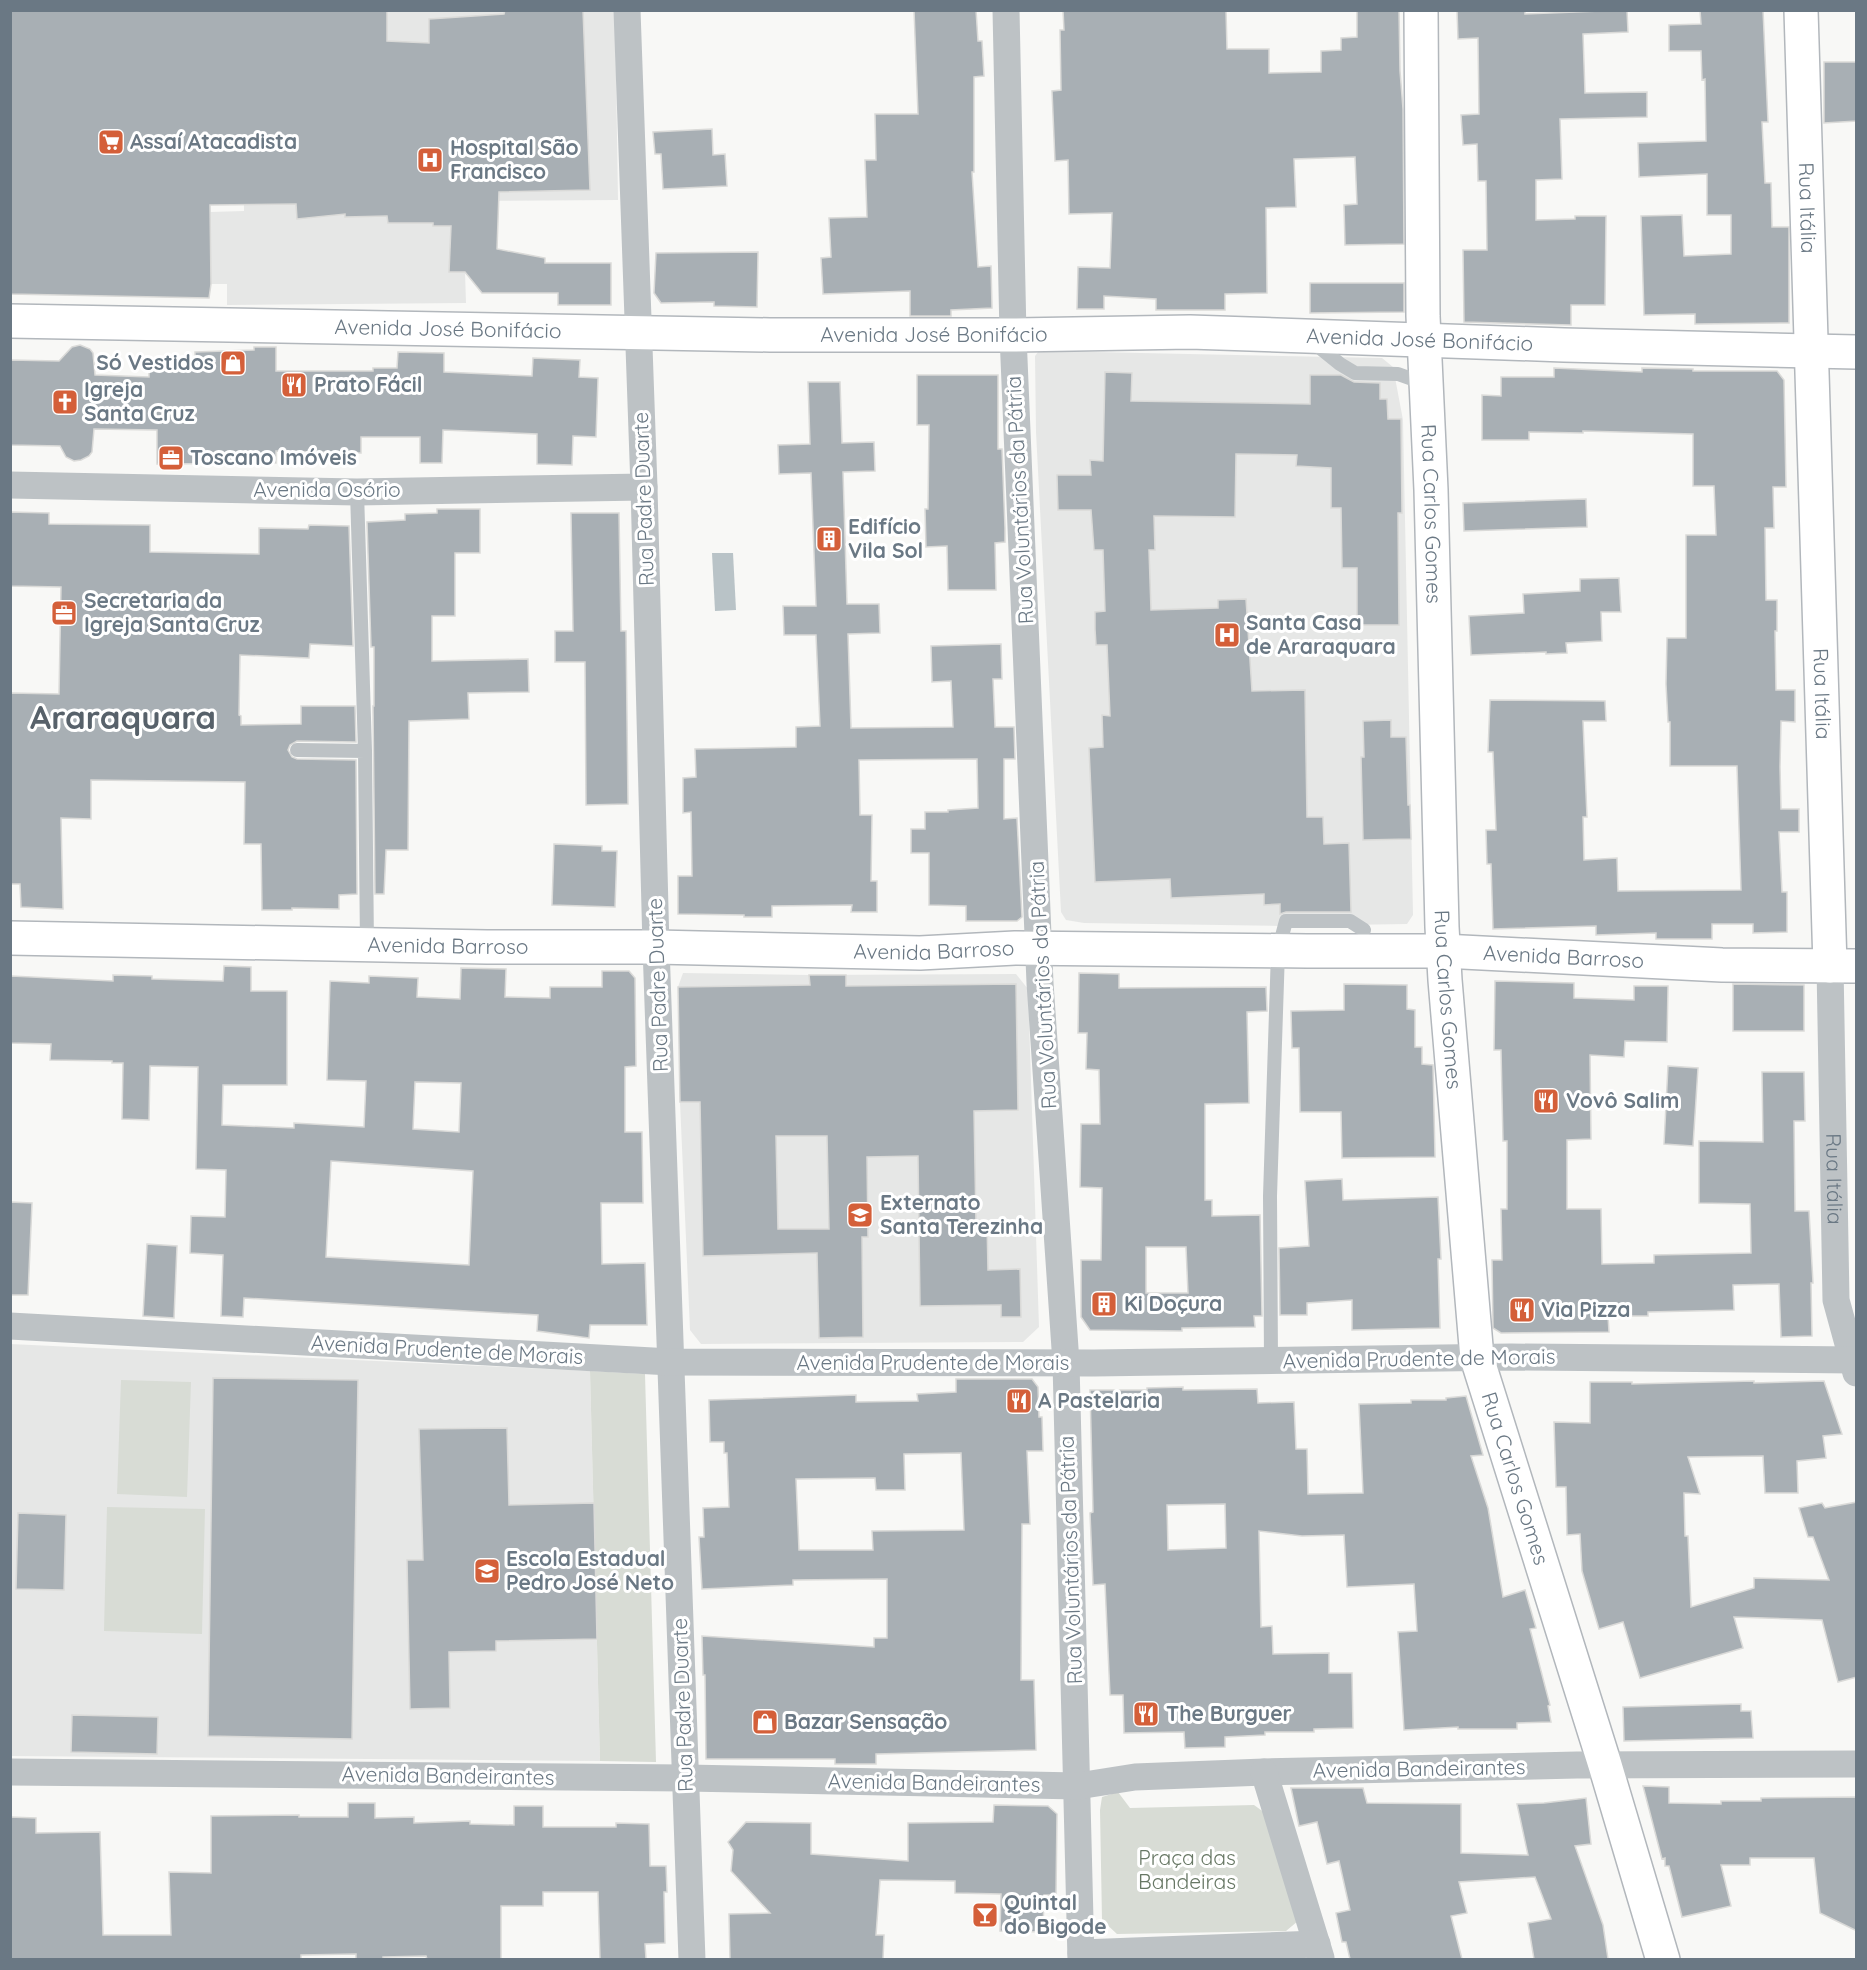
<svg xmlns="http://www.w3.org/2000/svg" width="1867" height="1970" font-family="Quicksand,sans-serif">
<rect width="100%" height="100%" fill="#f8f8f6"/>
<!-- built -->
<path fill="#e6e7e6" d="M227 10 615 11 618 200 460 201 451 226 449 272H465L466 303 227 305V284H211L210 212 244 211 243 120Z
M1046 351 1382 358 1393 367 1403 420 1413 915 1407 924 1282 926 1084 923 1066 920 1061 912 1036 432 1035 356 1038 352Z
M683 973 809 975 1016 974 1028 989 1039 1327 1023 1342 701 1344 690 1330 680 1102 678 987Z
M10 1344 590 1371 600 1761 11 1756Z"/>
<!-- green -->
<path fill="#d8dcd5" d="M590 1371 645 1374 656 1762 600 1761Z
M121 1380 191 1382 187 1497 117 1494Z
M107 1507 205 1509 202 1634 104 1631Z
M1118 1792 1130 1808 1254 1805 1265 1813 1298 1921 1286 1931 1117 1934 1102 1920 1100 1810 1102 1797Z"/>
<!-- water -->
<path fill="#b9c3c7" d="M712 553H733L736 610 715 611Z"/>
<!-- building -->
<path fill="#a8afb4" stroke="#dadad8" stroke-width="1.5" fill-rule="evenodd" d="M10 10H387V41L429 43V19L504 14 505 10H583L590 190 499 192 497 249 545 258V263H611V305H558V293H482L465 272H449L451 226H433V223H388L387 216 345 217V214L297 219 296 204 210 205 211 284 209 298 10 294Z
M914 10H976L978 41H982L984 76 974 77V172H972L978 267 991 266 992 308 951 310V316H910V291L823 294 821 258 831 257 829 218 867 217 865 160H876L875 114H918Z
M1063 10H1226L1227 49H1269V73L1321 72V51L1341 50V38L1357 37V10H1399L1400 71 1403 109 1404 244 1345 245 1344 205 1357 204 1355 157 1294 159 1296 207 1266 208 1267 293 1225 294V310H1156V299L1104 296V309H1077L1078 267 1110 268 1112 213 1069 214 1068 160 1055 161 1052 91 1061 90 1060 30H1064Z
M1457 10H1525V14L1627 10 1628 32 1583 34 1585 93 1647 92V117L1560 119 1562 179 1536 180V220L1575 219V216H1606L1605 305H1571V325L1464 322 1463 250H1487L1486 181H1478L1477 144 1463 145 1461 115 1479 114 1478 38 1458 39Z
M1700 10H1763L1768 122H1762L1765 183H1771L1772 227H1789V323L1695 324V314L1644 315 1641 216 1682 215 1684 256 1731 254V215H1707V174L1639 177 1638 143 1706 141 1705 79 1702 80 1701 51H1669V25L1701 24Z
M1824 62H1857V121L1824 123Z
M712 129 713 155 725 154 727 186 663 189 661 154H655L653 132Z
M758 252 757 307 714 306V302L661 303 654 293 656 253Z
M1310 283H1404V312L1310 313Z
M80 345 90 349 93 353 95 375 149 377V370L195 368V352L254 350V347H276V371H373V368H397L398 352 444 353V372L532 376 533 358 580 360 579 377 598 378 596 437 573 436 572 465 537 464V434L443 430 442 463H420V437H361V453L276 451V463L157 464V430L94 429 92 452 89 456 81 460 74 461 66 457 60 446 10 445V360L59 361 72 347Z
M1554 368 1642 372V368L1693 369V371H1777L1784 380 1786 487H1773L1774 528H1765L1766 600H1777V631H1775L1776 690H1795V722L1781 721 1780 767 1781 809H1799V832H1779L1782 892H1787V932L1753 933V924H1712V939H1656V933L1596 935V926L1493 929 1491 864H1487L1486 830H1496L1493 752H1488L1490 700 1605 701 1606 721H1583L1587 817H1583L1584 860 1617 858 1618 891 1741 890 1737 766H1670V722H1668L1666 684 1667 638H1686V535H1716L1714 486H1693V434L1583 431V433L1529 432V440H1482V395L1501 396V377H1554Z
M1105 372 1132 373 1131 401 1310 404V375H1341L1354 382 1380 383V399H1387L1388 419H1401L1402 513H1398L1399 625H1357V568H1342L1341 508H1331V468L1296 466 1297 455 1236 454 1235 517 1154 516 1155 550H1149L1151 610 1218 608V600L1246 599 1252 691 1305 690 1307 817H1323L1324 844 1349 843 1351 912H1286L1280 914V904L1264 905V894L1171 898 1170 879 1095 882 1089 748 1103 747 1102 715 1110 716 1107 645H1096L1095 629V612L1105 611 1103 550H1094L1091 510H1058L1057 475H1091L1090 460 1103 461Z
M917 375H998V449H1002L1005 528V542L995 543 996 590H948L947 546 926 547 925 509H928L929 425H917Z
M808 382H840L842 443 874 442 875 471 843 472 847 604H879L880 633 848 634 851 728 953 727 951 681 932 682 931 646 1001 644 1002 679H993L995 727H1014L1015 759H1004V819L1017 818 1022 917 1017 921H966V906L929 905V853H911V829H925V812H948V810L978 808 977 759 859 760 860 815H872L871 881H877V912H851L852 905 772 906V917H744V915L678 914V876H692L691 812 683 813V778L696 777 695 749 796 747V727L820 726 816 635H784L783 606H816L811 473 779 474 778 445 810 444Z
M1586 499 1587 527 1464 531 1463 503Z
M437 509H480V553H455V616H432V661L528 659 529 692 468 693 469 719 409 721 408 850H386L384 894H375L373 706H374V647H371L367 522 405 520V514L437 513Z
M10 512 49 513V524L150 525V552L259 554V528L308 529 309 525 349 526 353 646 310 644 309 658 240 655 239 715 241 716V725L301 724V706H355L356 742 297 741 290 745 288 750 292 757 297 759 356 760 357 894 339 895V909L292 908V910H262L261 844H244L245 782 91 780V819L61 818 63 909 21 907 20 884H10V693L59 694 61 587 10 586Z
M571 513H619L621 631H626L628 804 586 805 585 662H555V631H573Z
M1619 578 1621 612H1601L1602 641 1566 643 1567 653 1546 654V652L1471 655 1469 616 1524 613 1523 594 1580 591V579Z
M1391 720V737H1406L1408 805H1410L1411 839 1363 840 1361 757H1364L1363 721Z
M554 844 602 846V851H617L615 907 552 905Z
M224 966 251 967V991H287V1085H223L222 1125 294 1128V1123L364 1127 366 1081 327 1080 330 981 369 983V976L418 978 417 997 460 999 461 968 506 969 505 997 550 998V987H602V971H629L635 978 636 1066 625 1067V1132H642L643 1203H601L602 1264 645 1263 647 1325H590L589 1338 537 1331 538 1315 244 1298 243 1317 221 1316 223 1255 190 1253 191 1216 225 1217 226 1170 196 1169 198 1067 150 1066 149 1120 122 1119 123 1063H112V1061L50 1060 51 1044 10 1043V988L11 976 113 981V975L152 976V979L223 981ZM415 1082 461 1083 459 1132 413 1129ZM331 1161 473 1171 469 1265 326 1257Z
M1079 973 1119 974V988L1266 987 1267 1011 1247 1012 1249 1103 1205 1104V1200H1212V1216L1260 1215 1262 1316H1254L1255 1327 1182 1328V1331L1090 1330 1081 1317V1260H1101L1102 1188 1080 1187 1081 1124H1100L1099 1070 1086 1069 1087 1033H1078ZM1146 1247H1186L1188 1293H1146Z
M809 975H846V986L1016 984 1018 1110 974 1111 976 1223H987L988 1270 1020 1269 1021 1317H1001V1305L920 1306 918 1156 867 1157 868 1237H862L863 1337 819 1338 817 1253 703 1256 700 1102H680L678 987 810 985ZM776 1136H827L829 1229H778Z
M1495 981 1574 983V998L1634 1000V986H1668L1667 1042 1625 1041 1624 1057 1590 1055 1591 1139 1567 1140V1209H1601L1602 1264 1654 1263V1255L1751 1253 1750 1204 1699 1203V1141L1763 1142 1762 1072H1804L1805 1121H1794L1795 1211H1809L1813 1283H1811L1812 1336 1781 1337 1779 1284 1733 1285 1734 1310 1648 1312V1316H1608L1609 1332 1501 1333 1493 1328 1492 1260H1502L1501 1209H1507V1141H1503L1501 1050H1494Z
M1344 984 1407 985V1009L1415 1010V1047H1422V1064L1433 1065 1435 1157 1342 1158 1341 1112H1300L1299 1048H1292L1291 1011 1344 1010Z
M1733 984 1804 985V1031H1733Z
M1668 1066 1698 1068 1693 1146 1664 1144Z
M1342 1179 1343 1200 1438 1197 1441 1259H1438L1440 1328 1352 1330V1300L1307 1303V1315H1280L1279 1248 1309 1246 1305 1181Z
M10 1202 32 1203 28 1295H10Z
M147 1244 177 1246 174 1318 143 1316Z
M213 1378 358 1380 352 1739 208 1736Z
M956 1379H1032L1038 1387 1039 1417H1042L1043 1451H1027L1030 1524H1022L1021 1680H1034L1036 1750 876 1754V1764H835V1759H706L705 1675H703L702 1636 874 1647V1638H887V1579L793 1580V1585L702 1589 699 1537H704L703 1508 729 1507 727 1453H724V1442H710L709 1400 856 1395V1402L918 1401 917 1394 956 1392ZM961 1453 964 1530 872 1531 873 1550H799L796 1479 875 1478 876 1490H905L904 1454Z
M1754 1381V1383L1824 1381 1842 1434 1823 1436 1826 1458 1797 1461 1798 1493H1765L1763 1456 1688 1457 1700 1494 1684 1493 1685 1536H1688L1691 1607 1754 1588V1578L1829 1580 1813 1537H1808L1799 1508 1822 1503 1825 1508 1857 1502V1677L1838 1682 1822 1620 1734 1617 1743 1648 1640 1678 1623 1622 1599 1629 1582 1571 1580 1534 1567 1535 1566 1487H1556L1554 1422 1590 1423V1382H1632V1384Z
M1183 1387V1390L1257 1389 1258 1403 1294 1402 1296 1449H1307L1308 1494 1363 1493 1359 1404 1411 1403V1400H1446V1398L1466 1396 1483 1455 1471 1456 1488 1508 1503 1597 1525 1590 1536 1628 1530 1629 1550 1705 1548 1706 1551 1722 1517 1723V1729H1458V1727L1404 1730 1398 1632 1417 1631 1414 1584 1347 1587 1344 1535 1302 1536 1259 1531 1261 1627 1272 1626 1273 1654 1329 1653V1673H1352L1353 1728 1314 1729V1732H1265V1735L1225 1737V1747L1185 1748 1184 1732 1124 1733 1123 1695H1110L1105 1584 1093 1585 1090 1513 1093 1512 1090 1390H1147V1388ZM1225 1504 1226 1548 1168 1550 1167 1505Z
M507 1428 509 1505 594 1503 597 1639 496 1641V1651L449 1652 450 1708 410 1709 407 1560H423L419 1429Z
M18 1513 66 1515 64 1590 16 1589Z
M1741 1704V1711H1751L1753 1738 1624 1741 1623 1707Z
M72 1715 158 1717 157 1754 71 1752Z
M1643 1786 1669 1787V1803L1721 1804V1801H1761V1798L1857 1797V1931L1820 1913 1814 1858H1750V1865H1721L1731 1906 1682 1917 1669 1866H1665V1858L1662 1859Z
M1291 1788H1363L1367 1803 1461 1804V1853L1528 1855 1517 1804 1544 1803 1586 1798 1591 1844 1575 1846 1603 1925 1608 1959H1534L1528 1923 1551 1919 1535 1877 1459 1882 1467 1913 1451 1916 1462 1959H1350L1346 1942H1342L1336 1913 1350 1910 1339 1861 1327 1864 1317 1822 1299 1826Z
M348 1803H375V1818L414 1817V1823L470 1821V1824L514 1825V1806H543V1827H616V1823L649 1824 650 1866H666L667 1892H664L665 1943 645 1944 646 1959H600L598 1892H543V1906H501V1959H427L426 1956 383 1957V1959H356V1954L301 1955V1959H10V1817L36 1818V1833L100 1832 103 1935H171L169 1872 211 1873V1816L299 1815V1817H348Z
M994 1805 1048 1806 1057 1814 1056 1895H1044L1043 1932 1000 1931 1001 1894 955 1893V1881L880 1880 876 1935H884L883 1959H730L729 1914 770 1913 731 1871 733 1850 728 1842 746 1822 811 1823V1854L908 1861V1823L993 1822Z"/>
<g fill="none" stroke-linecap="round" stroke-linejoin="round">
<defs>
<g id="secondary">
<path id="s2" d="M1421 10 1423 316 1431 490 1442 927 1445 980 1477 1358 1605 1765 1663 1960"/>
<path id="s3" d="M1801 10 1830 966"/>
<path id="s4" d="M10 321 770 335H1013L1190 332 1564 345 1856 352"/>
<path id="s5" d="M10 938 487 947H656L920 953 1015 948 1307 951H1443L1722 965 1856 966"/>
</g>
</defs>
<!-- secondary casing -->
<use href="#secondary" stroke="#b2b7bc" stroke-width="36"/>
<!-- lane -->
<path stroke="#bdc2c5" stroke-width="14" d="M1314 343 1340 364 1355 373 1398 374 1426 384
M357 492 365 751 367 945
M297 750 365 751
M1271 1361 1270 1196 1278 951 1286 921H1350L1364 930"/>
<!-- street -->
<g stroke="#bdc2c5" stroke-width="27">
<path d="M627 10 644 487 656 947 692 1960"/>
<path d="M1006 10 1013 335 1040 983 1066 1363 1081 1960"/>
<path d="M10 485 357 492 644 487"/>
<path id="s1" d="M1830 966 1836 1300 1856 1373"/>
<path d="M10 1326 671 1362 1094 1363 1511 1357 1856 1360"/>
<path d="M10 1772 686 1778 1078 1786 1135 1777 1264 1772 1577 1765 1856 1764"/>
<path d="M1264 1772 1321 1958"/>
<path d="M1081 1953 1317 1944"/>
</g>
<!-- secondary -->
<use href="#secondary" stroke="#fff" stroke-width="33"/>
</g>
<!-- icons -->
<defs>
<symbol id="supermarket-square" viewBox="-11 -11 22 22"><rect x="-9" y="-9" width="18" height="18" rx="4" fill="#d45f39" stroke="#fff"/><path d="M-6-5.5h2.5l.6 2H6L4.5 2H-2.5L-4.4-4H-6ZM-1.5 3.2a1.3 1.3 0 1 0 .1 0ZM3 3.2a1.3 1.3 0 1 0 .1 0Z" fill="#fff"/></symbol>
<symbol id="hospital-square" viewBox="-11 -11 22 22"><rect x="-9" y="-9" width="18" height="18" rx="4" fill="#d45f39" stroke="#fff"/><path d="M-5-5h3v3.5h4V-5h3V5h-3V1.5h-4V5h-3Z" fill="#fff"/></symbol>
<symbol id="shop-square" viewBox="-11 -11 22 22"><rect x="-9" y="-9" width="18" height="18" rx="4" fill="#d45f39" stroke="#fff"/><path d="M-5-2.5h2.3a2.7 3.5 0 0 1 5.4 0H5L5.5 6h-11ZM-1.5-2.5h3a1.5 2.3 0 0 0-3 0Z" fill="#fff"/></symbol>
<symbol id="restaurant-square" viewBox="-11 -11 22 22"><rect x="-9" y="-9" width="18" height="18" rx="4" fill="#d45f39" stroke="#fff"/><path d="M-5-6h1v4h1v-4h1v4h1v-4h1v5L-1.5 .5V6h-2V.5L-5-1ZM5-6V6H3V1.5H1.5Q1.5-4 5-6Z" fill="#fff"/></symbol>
<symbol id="church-square" viewBox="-11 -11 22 22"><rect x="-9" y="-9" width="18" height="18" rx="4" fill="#d45f39" stroke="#fff"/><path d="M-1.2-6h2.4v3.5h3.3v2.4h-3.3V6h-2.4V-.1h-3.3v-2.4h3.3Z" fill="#fff"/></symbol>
<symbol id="office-square" viewBox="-11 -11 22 22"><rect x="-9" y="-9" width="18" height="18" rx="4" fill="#d45f39" stroke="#fff"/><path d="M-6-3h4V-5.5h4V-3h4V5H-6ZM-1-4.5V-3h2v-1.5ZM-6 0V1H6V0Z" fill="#fff"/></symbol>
<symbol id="building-square" viewBox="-11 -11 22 22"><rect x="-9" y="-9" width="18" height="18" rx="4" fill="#d45f39" stroke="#fff"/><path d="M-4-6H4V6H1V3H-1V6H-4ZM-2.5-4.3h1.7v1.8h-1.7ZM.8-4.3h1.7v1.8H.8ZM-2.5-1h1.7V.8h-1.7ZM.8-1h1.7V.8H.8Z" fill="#fff"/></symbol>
<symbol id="school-square" viewBox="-11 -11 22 22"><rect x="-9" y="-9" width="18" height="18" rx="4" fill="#d45f39" stroke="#fff"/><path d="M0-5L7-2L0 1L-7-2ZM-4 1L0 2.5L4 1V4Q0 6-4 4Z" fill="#fff"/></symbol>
<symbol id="bar-square" viewBox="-11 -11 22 22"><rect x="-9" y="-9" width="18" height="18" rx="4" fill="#d45f39" stroke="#fff"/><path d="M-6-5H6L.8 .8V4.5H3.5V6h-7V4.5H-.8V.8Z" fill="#fff"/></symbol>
</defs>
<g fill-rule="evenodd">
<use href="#supermarket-square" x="96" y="127" width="30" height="30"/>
<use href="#hospital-square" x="415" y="145" width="30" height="30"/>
<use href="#shop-square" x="218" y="348" width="30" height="30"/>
<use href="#restaurant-square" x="279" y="370" width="30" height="30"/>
<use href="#church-square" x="50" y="387" width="30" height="30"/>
<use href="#office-square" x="156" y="443" width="30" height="30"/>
<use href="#building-square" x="814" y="524" width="30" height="30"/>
<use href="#office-square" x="49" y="598" width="30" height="30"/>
<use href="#hospital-square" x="1212" y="620" width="30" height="30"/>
<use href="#restaurant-square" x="1531" y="1086" width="30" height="30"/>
<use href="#school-square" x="845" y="1200" width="30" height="30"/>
<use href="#building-square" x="1089" y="1289" width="30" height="30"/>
<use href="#restaurant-square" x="1507" y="1295" width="30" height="30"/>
<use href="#restaurant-square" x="1004" y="1386" width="30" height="30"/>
<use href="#school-square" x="472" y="1556" width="30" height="30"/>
<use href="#restaurant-square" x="1131" y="1699" width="30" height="30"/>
<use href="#shop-square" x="750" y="1707" width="30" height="30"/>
<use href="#bar-square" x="970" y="1900" width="30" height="30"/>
</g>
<g text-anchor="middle" stroke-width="6" stroke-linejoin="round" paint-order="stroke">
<!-- poi labels -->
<g font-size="21" font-weight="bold" fill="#6a7884" stroke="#fff" text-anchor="start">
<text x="130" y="149">Assaí Atacadista</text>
<text x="450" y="155">Hospital São<tspan x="450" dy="24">Francisco</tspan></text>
<text x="214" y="370" text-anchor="end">Só Vestidos</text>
<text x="314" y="392">Prato Fácil</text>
<text x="84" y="397">Igreja<tspan x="84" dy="24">Santa Cruz</tspan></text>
<text x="190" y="465">Toscano Imóveis</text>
<text x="848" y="534">Edifício<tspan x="848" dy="24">Vila Sol</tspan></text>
<text x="84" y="608">Secretaria da<tspan x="84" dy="24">Igreja Santa Cruz</tspan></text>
<text x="1246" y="630">Santa Casa<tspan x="1246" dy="24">de Araraquara</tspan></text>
<text x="1566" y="1108">Vovô Salim</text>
<text x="880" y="1210">Externato<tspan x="880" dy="24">Santa Terezinha</tspan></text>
<text x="1124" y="1311">Ki Doçura</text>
<text x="1541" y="1317">Via Pizza</text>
<text x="1038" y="1408">A Pastelaria</text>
<text x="506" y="1566">Escola Estadual<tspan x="506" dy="24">Pedro José Neto</tspan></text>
<text x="1166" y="1721">The Burguer</text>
<text x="784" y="1729">Bazar Sensação</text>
<text x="1004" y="1910">Quintal<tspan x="1004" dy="24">do Bigode</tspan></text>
</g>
<!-- street labels -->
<g font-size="21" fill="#6a7884" stroke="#fff">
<text dy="7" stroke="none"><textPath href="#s3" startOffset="198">Rua Itália</textPath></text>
<text dy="7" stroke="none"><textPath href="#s4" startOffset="438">Avenida José Bonifácio</textPath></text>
<text dy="7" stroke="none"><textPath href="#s4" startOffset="924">Avenida José Bonifácio</textPath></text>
<text dy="7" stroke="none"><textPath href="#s4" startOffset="1410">Avenida José Bonifácio</textPath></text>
<text x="327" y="497">Avenida Osório</text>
<text transform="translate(644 499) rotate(-92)" y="7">Rua Padre Duarte</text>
<text transform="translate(1020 500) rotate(-93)" y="7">Rua Voluntários da Pátria</text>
<text dy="7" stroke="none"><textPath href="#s2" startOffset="504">Rua Carlos Gomes</textPath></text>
<text dy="7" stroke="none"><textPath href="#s3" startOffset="684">Rua Itália</textPath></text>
<text dy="7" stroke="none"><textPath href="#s5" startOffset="438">Avenida Barroso</textPath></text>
<text dy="7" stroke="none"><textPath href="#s5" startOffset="924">Avenida Barroso</textPath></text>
<text dy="7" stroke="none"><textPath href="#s5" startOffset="1554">Avenida Barroso</textPath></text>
<text transform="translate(658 985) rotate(-92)" y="7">Rua Padre Duarte</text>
<text transform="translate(1043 985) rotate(-93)" y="7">Rua Voluntários da Pátria</text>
<text dy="7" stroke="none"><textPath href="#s2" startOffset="990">Rua Carlos Gomes</textPath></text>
<text dy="7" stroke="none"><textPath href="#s1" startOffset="213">Rua Itália</textPath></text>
<text transform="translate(447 1350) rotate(3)" y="7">Avenida Prudente de Morais</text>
<text transform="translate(1419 1359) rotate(-1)" y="7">Avenida Prudente de Morais</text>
<text x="933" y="1370">Avenida Prudente de Morais</text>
<text dy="7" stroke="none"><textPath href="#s2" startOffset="1476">Rua Carlos Gomes</textPath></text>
<text transform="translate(1071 1560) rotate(-92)" y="7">Rua Voluntários da Pátria</text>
<text transform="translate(683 1705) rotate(-92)" y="7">Rua Padre Duarte</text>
<text transform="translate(1419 1769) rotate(-1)" y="7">Avenida Bandeirantes</text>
<text transform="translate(448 1776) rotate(1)" y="7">Avenida Bandeirantes</text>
<text transform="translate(934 1783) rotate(1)" y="7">Avenida Bandeirantes</text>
</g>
<!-- park labels -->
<g font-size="21" fill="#677764" stroke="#fff">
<text x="1187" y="1865">Praça das<tspan x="1187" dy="24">Bandeiras</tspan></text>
</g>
<!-- town labels -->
<g font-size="33" font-weight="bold" fill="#57616a" stroke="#fff">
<text x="123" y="729">Araraquara</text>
</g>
</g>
<!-- border -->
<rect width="1867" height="1970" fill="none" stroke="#6a7884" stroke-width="24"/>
</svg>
